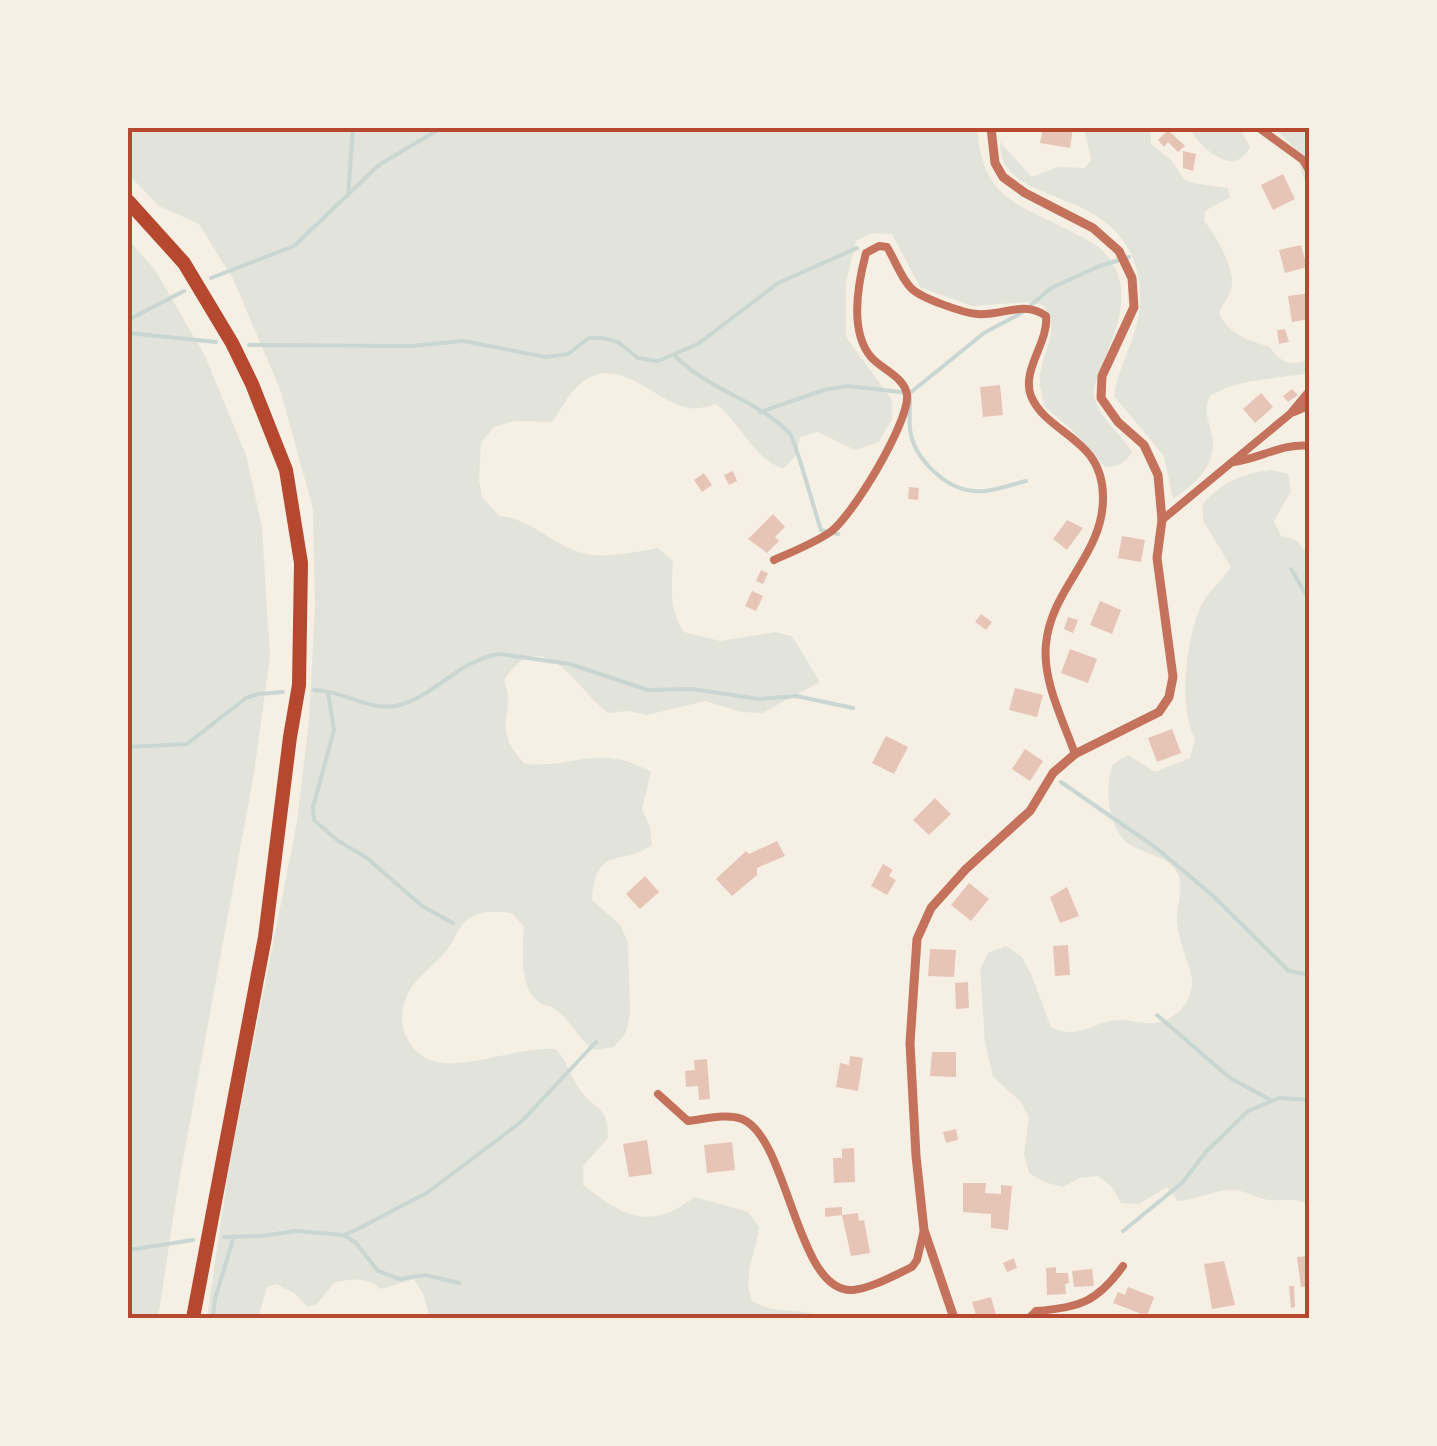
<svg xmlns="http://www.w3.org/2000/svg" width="1437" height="1446" font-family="'Noto Sans',sans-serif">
<rect width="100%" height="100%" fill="#f6efe4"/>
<!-- green -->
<path fill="#e2e4dc" d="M128 128H977C983 199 1014 202 1072 232 1090 241 1103 247 1113 264 1133 298 1113 335 1102 367 1098 377 1093 386 1094 396 1099 419 1121 433 1132 452 1126 463 1118 467 1105 467L1071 429 1045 407C1042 397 1039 386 1040 375 1043 349 1062 329 1043 305L1028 302 972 306 920 287 892 234 872 233 856 241 846 282V337L892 400V419L879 442 855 450 818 432 800 437 796 455 783 469C752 457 742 425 716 404 703 408 692 411 679 405 646 393 610 350 574 390 565 399 560 412 552 422L514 421 494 427 481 443 479 480 482 497 499 516C528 518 545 538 571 549 598 561 629 553 658 548L673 561C672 589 668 607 684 632L720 641 775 632 792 636 820 682 762 713 742 712 705 701 647 715 628 711 608 713C577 691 544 619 504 680 518 718 488 725 525 764 578 768 599 743 651 772L642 809 650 827 652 845C620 867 596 844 592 900L620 925 628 942 630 1014 626 1033 614 1047 594 1050C578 1039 571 1020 555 1009 551 1006 545 1006 540 1003 518 988 523 950 524 927L512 913C499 912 485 910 474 916 457 923 457 939 446 951 433 967 414 978 406 998 395 1023 408 1053 433 1061 465 1071 517 1046 556 1049 568 1062 570 1077 581 1091 597 1112 608 1105 608 1138L583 1166V1185C624 1216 648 1232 695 1197L748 1212 759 1227C756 1256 742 1271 752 1301 780 1317 796 1305 822 1318H438L429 1315 424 1296 414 1279 381 1289C366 1276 353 1279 335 1282L317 1304 308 1307 294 1293 276 1284 267 1287 258 1318H207L229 1166 297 822 309 720 315 607 313 509 280 389 233 279 199 224 159 206 128 174Z
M1084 128H1150L1151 144 1172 161 1184 179 1192 183 1228 188 1230 197 1205 211 1204 221C1215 234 1233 265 1232 283 1232 294 1222 304 1219 314 1230 335 1249 341 1270 347 1281 364 1291 366 1309 360V373C1274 380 1241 377 1210 396 1202 410 1209 420 1212 435 1218 465 1195 484 1173 499L1164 456 1114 396C1119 360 1143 331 1140 292 1133 178 998 214 1000 142L1032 177 1058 167 1085 168 1091 160Z
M1189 128H1232L1242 132 1250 147C1234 180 1200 147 1189 128Z
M1274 128H1309V195L1294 147Z
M128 239 155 270 205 356 246 455 262 527 270 657 254 773 177 1193 158 1318H128Z
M1271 470 1288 474 1291 491 1274 521 1281 536 1296 540 1309 555V1206C1295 1195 1280 1203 1263 1199 1252 1196 1244 1190 1232 1190 1213 1190 1197 1200 1178 1201L1167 1187 1139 1204 1121 1203 1112 1187 1098 1176 1079 1178 1063 1187 1044 1182 1029 1173 1024 1155 1029 1117 1020 1101 993 1077 985 1042 980 970 988 953 1006 946 1022 957 1031 974 1051 1027C1082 1042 1092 1019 1123 1020 1133 1021 1144 1024 1154 1023 1177 1021 1197 997 1191 974 1186 956 1179 941 1177 922 1176 905 1186 884 1175 869 1166 857 1147 854 1134 847 1107 834 1104 788 1113 764L1128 755 1155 772 1190 758 1195 739C1178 708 1186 638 1201 606 1208 591 1222 581 1231 567L1204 522 1202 505C1221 483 1242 473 1271 470Z"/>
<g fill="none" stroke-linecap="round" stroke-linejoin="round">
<!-- stream -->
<path stroke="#c9d6d2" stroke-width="4" d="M348 196 353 128
M211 278 294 246 379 165 441 128
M128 320 184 291
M128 333 216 342
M249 345 411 346 463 341 546 357 568 354 589 338H603L618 342 638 358 658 361 698 344 778 283 857 248
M675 356C708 390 759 400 790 434 795 439 816 516 821 530L838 534
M910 398C910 408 909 419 910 429 913 457 944 488 973 491 989 493 1010 485 1026 481
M760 412 824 390 847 386 910 393 984 333 1023 312 1051 288 1097 267 1129 257
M1291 569 1310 601
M314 690C342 690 372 713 400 705 437 694 461 659 500 654L570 664 648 690 692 689 760 699 796 696 853 708
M328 692 334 730 313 807 314 820 337 840 367 858 422 906 453 923
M128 747 187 744 246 698 258 694 283 692
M1061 782 1155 847 1212 895 1289 971 1310 975
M1157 1015 1230 1078 1269 1099
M1123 1231 1182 1183 1206 1152 1248 1111 1279 1098 1310 1100
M344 1235 356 1243 378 1271 400 1279 425 1275 459 1283
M224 1237 261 1236 296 1231 344 1235 360 1228 428 1192 521 1122 596 1042
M128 1250 193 1240
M213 1318 215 1299 234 1236"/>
</g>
<!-- building -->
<path fill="#e6c5b7" d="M1043 128H1073L1070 148 1040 143Z
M1168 130 1185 146 1178 152 1168 142 1164 147 1158 140Z
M1183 151 1196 154 1193 171 1183 168Z
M1283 174 1295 199 1273 210 1261 185Z
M1301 245 1307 267 1285 273 1279 250Z
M1310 293V319L1292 322 1288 296Z
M1285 329 1289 342 1279 344 1277 330Z
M1000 385 1003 415 983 417 980 387Z
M1292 389 1298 395 1288 402 1283 396Z
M1261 393 1273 407 1255 423 1243 409Z
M733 471 737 481 729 485 724 475Z
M704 473 712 485 702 492 694 480Z
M909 487 919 488 918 500 908 499Z
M773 514 785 527 775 537 779 541 767 553 748 539Z
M1067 520 1083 528 1067 550 1053 539Z
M1122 536 1145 540 1141 562 1118 558Z
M761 570 768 573 763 584 756 581Z
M752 591 763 596 756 611 745 606Z
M1100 601 1121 610 1112 634 1090 625Z
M981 614 992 622 986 630 975 622Z
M1068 617 1078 620 1073 633 1064 629Z
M1070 649 1097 659 1088 683 1061 673Z
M1015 688 1043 695 1037 717 1009 710Z
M1172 729 1181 753 1157 762 1148 738Z
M886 736 908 747 894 774 872 763Z
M1025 749 1043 761 1030 781 1012 769Z
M935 798 951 814 929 835 913 820Z
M777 841 785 856 757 868V875L732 896 716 879 746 851 749 854Z
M883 864 893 870 889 876 896 880 887 895 871 886Z
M645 876 659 892 640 909 626 894Z
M969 883 989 899 971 921 951 905Z
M1067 887 1079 916 1060 923 1050 897Z
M1068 945 1070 975 1055 976 1053 946Z
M930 949 956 950 954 977 928 976Z
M968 982 969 1008 956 1009 955 983Z
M932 1052H956V1077L930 1076Z
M850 1056 863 1058 858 1091 836 1087 840 1063 849 1065Z
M707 1059 710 1099 699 1100 698 1086 686 1087 685 1071 695 1070 694 1060Z
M956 1129 958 1140 946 1143 943 1132Z
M647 1140 652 1174 629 1177 623 1144Z
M732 1142 735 1170 707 1173 704 1145Z
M854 1148 855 1182 834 1183 833 1158H842V1149Z
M963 1183H986L985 1193 1001 1194V1185L1012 1186 1008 1230 991 1228V1214L963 1212Z
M842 1207V1215L858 1213 859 1221 864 1220 870 1253 851 1256 842 1215 825 1217V1208Z
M1310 1256V1286L1301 1287 1297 1257Z
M1014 1258 1017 1268 1007 1272 1003 1263Z
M1224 1261 1235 1305 1212 1309 1204 1264Z
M1056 1267V1273H1068L1069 1283 1065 1284 1066 1294 1047 1295 1046 1268Z
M1092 1269 1094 1286 1074 1287 1072 1271Z
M1289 1286H1294L1295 1307 1291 1308Z
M1128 1287 1154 1297 1147 1316 1113 1303 1118 1292 1125 1295Z
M991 1297 997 1318H977L972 1302Z"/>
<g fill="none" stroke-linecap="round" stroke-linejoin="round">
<!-- minor -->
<path stroke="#c5725c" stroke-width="8" d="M1259 128 1303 160 1310 172
M1294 412 1310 405
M1234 462C1258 459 1286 442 1310 446
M1162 520 1290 414 1310 390
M774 560C792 552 812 544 829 533 851 519 910 421 907 395 905 377 881 369 871 357 849 331 858 283 866 253L879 246 887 247C895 260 901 278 911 288 920 298 964 313 977 314 1003 316 1023 300 1046 316 1049 342 1021 370 1031 396 1047 435 1103 437 1103 497 1104 554 1051 588 1046 644 1042 680 1063 720 1075 754
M658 1094 688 1121C706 1119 726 1113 742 1119 789 1138 796 1294 853 1290 872 1288 895 1275 912 1267L917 1260 924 1230
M1029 1318 1036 1311C1080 1308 1098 1301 1123 1266"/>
<!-- tertiary -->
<path stroke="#c5725c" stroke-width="9" d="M954 1318 924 1230 916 1156 910 1043 917 939 931 908 966 869 1030 811 1053 773 1075 754 1159 712 1169 697 1173 677 1157 558 1162 520 1158 475 1144 445 1118 422 1101 398 1102 376 1134 307 1132 278 1119 251 1093 228 1025 193 1003 177 995 163 991 128"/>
<!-- motorway -->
<path stroke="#b5482f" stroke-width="14" d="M128 201 184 263 232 343 252 384 286 470 301 563 299 685 290 737 265 937 193 1318"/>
</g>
<!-- border -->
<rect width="1437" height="1446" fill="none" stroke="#f6efe4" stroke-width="260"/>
<rect x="130" y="130" width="1177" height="1186" fill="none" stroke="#b5482f" stroke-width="4"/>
</svg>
